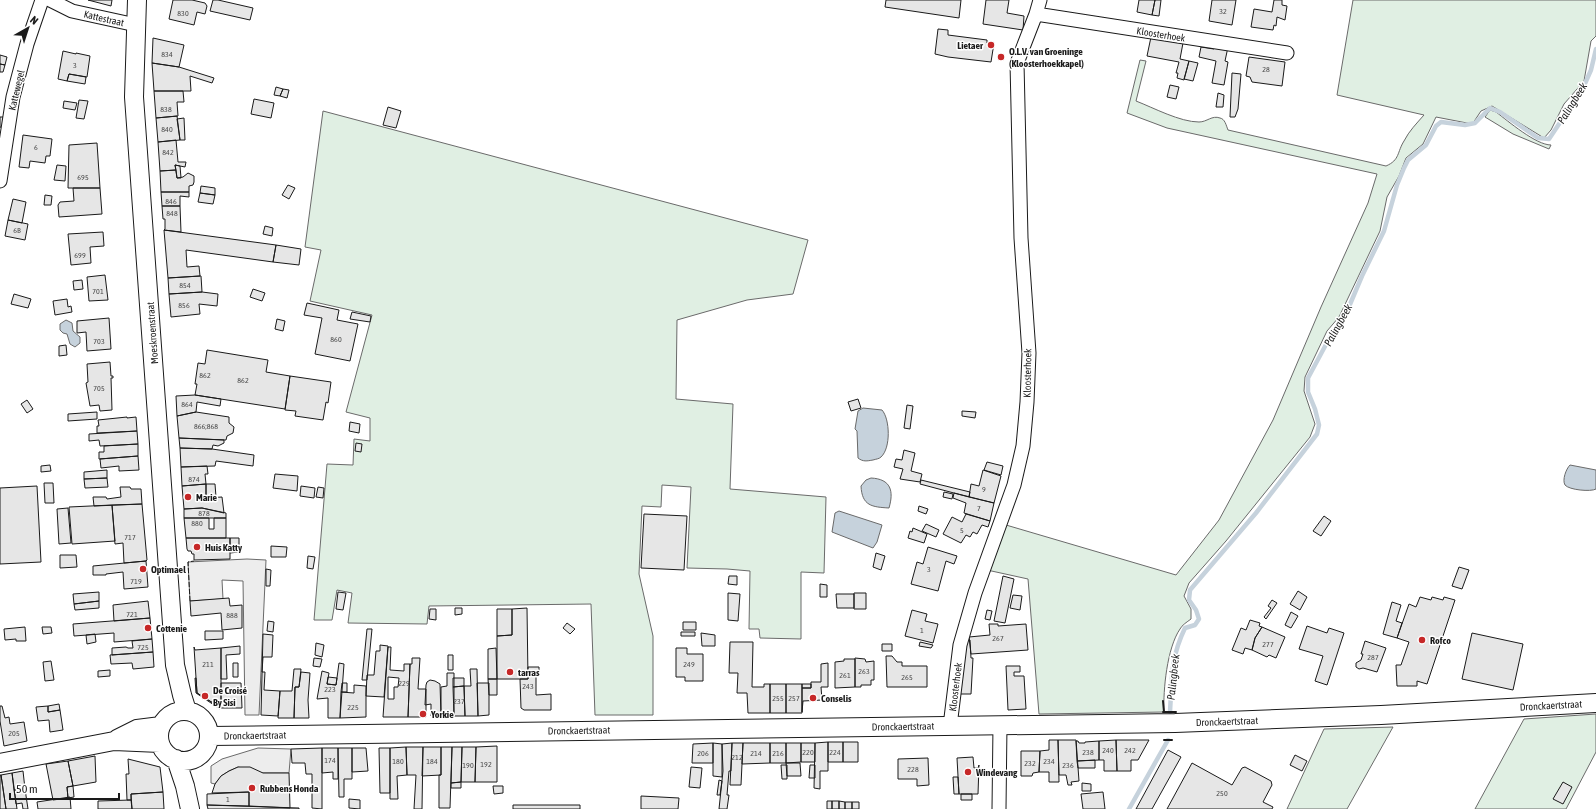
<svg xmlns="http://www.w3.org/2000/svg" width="1596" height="809" font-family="'Asap Condensed',sans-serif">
<rect width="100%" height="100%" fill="#fff"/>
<!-- green -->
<path fill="#e0efe3" stroke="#6a6a6a" d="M1353 0H1596V36L1591 41 1584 81 1564 104 1551 130 1544 138 1492 106 1481 111 1473 123H1467L1436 117 1423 144 1406 158 1399 176 1387 197 1380 231 1339 317 1327 331 1305 377 1304 391 1315 424 1310 437 1226 541 1189 583 1184 596 1191 609V619C1187 622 1182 625 1180 629 1167 648 1163 690 1164 712L1039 714 1028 579 987 570 1006 525 1176 575 1219 520 1273 420 1321 307 1368 203 1377 174 1167 128 1127 113 1140 60 1146 61 1136 101C1154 108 1180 122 1199 122 1207 122 1212 115 1220 118 1225 119 1226 125 1228 130L1386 166C1400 160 1397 152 1404 141 1409 131 1417 123 1424 115L1337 95Z
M1490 110 1496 112C1508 121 1536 145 1551 145L1549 149 1513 134 1485 117Z
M323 111 808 240 793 294 747 300 677 320 676 399 733 404 730 489 826 497 824 573 801 572V639L760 638 759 629H749L750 571 727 569 687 568 691 487 662 485 661 507 642 506 639 574 653 636V715H595L591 604 429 606 427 624 348 623 352 593 337 590 332 620H314L327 464 353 465 354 439 370 441V418L346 412 372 315 310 301 321 250 305 247Z
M1596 714V752L1566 809H1475L1524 719Z
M1393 727 1347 809H1287L1324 729Z"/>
<!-- parking -->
<path fill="#ededed" stroke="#6a6a6a" d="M247 559 266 560 259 715H245L243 581 222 580 223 599 190 601 188 562Z
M258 748 291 749 289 773H263L238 767 229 771 221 776 215 784 211 783V766L222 759Z"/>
<!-- water -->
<path fill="#c6d2dc" stroke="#6a6a6a" d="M66 320 72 323 73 331 80 337V343L75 347 70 344 67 334 63 333 60 330V324Z
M863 408 882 410C890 419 891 448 881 457 879 459 876 459 873 460 867 461 863 462 858 458L857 431 855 429 858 411Z
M1570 465 1596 470V489C1591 492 1569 490 1565 485 1562 480 1566 469 1570 465Z
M871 478C891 479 894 491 889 508 872 507 862 506 861 486L866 480Z
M839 511 882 525 877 542 873 548 832 532 835 513Z"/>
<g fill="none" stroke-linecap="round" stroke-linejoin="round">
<!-- stream -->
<path stroke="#c6d2dc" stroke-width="4.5" d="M1170 712C1172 680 1170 659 1185 628L1195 625 1199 619 1196 610 1189 600 1190 590 1256 513 1317 434 1319 425 1315 409 1308 392V378L1330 337 1348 309 1362 276 1384 231 1397 185 1404 168 1408 160 1426 145 1436 126 1441 122 1465 125 1475 123 1490 108 1500 112 1538 138 1549 139 1583 88 1591 70 1596 49
M1129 809 1168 740"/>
</g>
<!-- building -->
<path fill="#e6e6e6" stroke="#1a1a1a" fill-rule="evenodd" d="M88 0H112L111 6Z
M173 0H192L205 3 207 6 205 14 197 12 194 25 169 19Z
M213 0H218L253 8 250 20 210 11Z
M886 0H961L959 18 885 7Z
M986 0H1009L1007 13 1024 16 1023 30 983 24Z
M1139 0H1155L1152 15 1137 12Z
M1155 0H1161L1159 16 1152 15Z
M1212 0H1236L1232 25 1209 21Z
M1274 0H1282V5L1287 6 1285 20 1277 17 1276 26 1274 25 1273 30 1251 27 1254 9 1272 12Z
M938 29 948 30V35L987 40V43H994L991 62 948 57 935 54Z
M1151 37 1183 43 1180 59 1189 61 1184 80 1177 78 1178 73H1176L1179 62 1147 56Z
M153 38 184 45 179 67 152 63Z
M1215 45 1228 47 1225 61 1228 62 1224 85 1212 83 1216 61 1199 57 1201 47 1214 49Z
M63 51 76 54V53L90 56 87 77 69 74 67 81 58 79Z
M0 55 7 57 5 65 0 64Z
M1249 57 1285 62 1282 86 1252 82 1250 77 1246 76Z
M1189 61 1198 63 1193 81 1184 79Z
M152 63 179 67 214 78 212 83 190 76 191 91H154Z
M0 64 5 65 3 72H0Z
M1232 73 1241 74 1238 109 1235 117H1230Z
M69 74 86 77 85 84 67 81Z
M1170 85 1179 87 1176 99 1167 97Z
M276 87 283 89 280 96 274 95Z
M283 89 289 90 287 98 280 96Z
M154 91H183L184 102H177L178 116 156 118Z
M1218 93 1224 95 1223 107H1216Z
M254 99 274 103 271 118 251 114Z
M79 100 88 101 84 119 76 118Z
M64 101 77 103 75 110 63 108Z
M388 107 401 111 396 128 383 125Z
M177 116 180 140 158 142 156 118Z
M0 117H4L3 128 0 127Z
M184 118 185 140H180L177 119Z
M23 135 52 139 50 156H46L45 163 30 161 29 168 19 167Z
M176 140 178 162H186L185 167 175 165 176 170 160 171 158 142Z
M97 143 100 188H68L69 145Z
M57 165 66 166 65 181 54 180Z
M175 165 180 166 181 178H177Z
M176 170 177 178 183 177 188 173 194 176V182L193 185 189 186V192H161L160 171Z
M288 185 295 188 289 199 282 195Z
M201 186 215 188V195L200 193Z
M73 188H100L102 214 59 217 58 205 60 202 74 201Z
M161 192H189V197L180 196V206H162Z
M200 193 215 195 213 204 198 202Z
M45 195 52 196 51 205H44Z
M13 199 26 202 22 223 8 220Z
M162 206H180L181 232 164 230 165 229V219H163Z
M8 220 28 224 25 240 5 236Z
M265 226 273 228 272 236 263 234Z
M164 230 276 245 273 262 186 250 187 267 199 266 200 276 168 278Z
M103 232 104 246 90 247 91 263 71 265 68 234Z
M276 245 301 249 299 265 273 262Z
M105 275 108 300 89 301 87 277Z
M200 276H201L202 292 169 294 168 278Z
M82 280 83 289 74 290 73 281Z
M253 289 265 293 262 301 250 297Z
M202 292 218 294 217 306 199 304 200 314 171 317 169 294Z
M14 294 31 299 28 308 11 304Z
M67 299 68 307 71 306 72 312 55 315 53 301Z
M307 303 339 310 337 320 358 324 350 361 315 354 322 318 304 315Z
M352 312 371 316 370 322 350 319Z
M109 318 111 349 87 351 86 332 77 333V321Z
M277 319 285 321 283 331 275 329Z
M66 345 67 355 59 356V346Z
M207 350 268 360 266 372 290 376 285 409 195 395 197 384H195L198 363 205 364Z
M110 362 111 376H113V378H111L112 410 100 411 99 405 90 406 86 383 88 382 87 364Z
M290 376 331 382 328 403 326 402 323 420 295 416 296 411 285 410Z
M195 395 221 399 220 406 197 402 196 412 177 416 176 396Z
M858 399 861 408 851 411 848 402Z
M27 400 33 409 27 413 21 404Z
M907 405 913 406 910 429 904 428Z
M962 411 976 412 975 418 962 416Z
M97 412V419L68 421V414Z
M196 412 229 417V423L234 427 233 433 227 436 226 440 179 438 177 416Z
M127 417V418L136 417 137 431 97 433V426H99L98 420Z
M350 422 360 424 359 433 349 431Z
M137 431 138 444 100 446 99 440 89 441V434Z
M179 438 224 440V443L218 446 213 445 212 449 180 448Z
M356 443 362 444 361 452 355 451Z
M138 444V456L99 459V452H104V446Z
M180 448 212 449 254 455 253 466 216 461 215 466 181 467Z
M904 450 915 453 911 471 922 474 920 482 900 479 903 469 894 467 896 459 902 460Z
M138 456 139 470 119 471V466L101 468 100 459Z
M987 462 1003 466 1001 475 984 470Z
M50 465 51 471 41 472V466Z
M207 466 208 474H205L206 484 182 486 181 467Z
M107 470V478L84 479V472Z
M983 470 1001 476 994 503 969 497 971 484 979 486Z
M275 474 298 476 297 491 273 488Z
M107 478 108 487 85 488 84 479Z
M921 480 970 492 969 497 920 484Z
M44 483H53L54 503H45Z
M206 484V498L222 497 224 513 202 508 184 509 182 486Z
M206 484H215L216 497 206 498Z
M37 486 41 562 0 564V488Z
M301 486 315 488 314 498 300 496Z
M120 487H130L131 489H141L142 504 94 506 93 497H106L107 499 121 497Z
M318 487 324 488 323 498 316 497Z
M944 492 953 494 952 499 943 497Z
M954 493 994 503 990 521 964 513 966 503 953 498Z
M142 504 147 560 146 561 124 563 123 543 115 544 112 505Z
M112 505 115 541 72 544 69 507Z
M919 506 928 509 926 514 918 511Z
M68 508 71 543 59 544 57 509Z
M202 508 226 513V518H184V509Z
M644 514 687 516 684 570 641 568Z
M966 514 990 521 988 527 982 525 977 534 973 532 970 537 966 535 961 543 943 534 952 517 962 522Z
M1324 516 1331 521 1321 536 1313 531Z
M184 518H209V529H214V518H226V538H186Z
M926 524 939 530 936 537 922 531Z
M913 528 927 534 924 543 908 538 910 531 912 532Z
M186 538H230V559L194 560V554H192L191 551H188L187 549Z
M230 538H239V552L230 553Z
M271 546 287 547 286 557H271Z
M928 547 957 556 954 564 946 561 938 591 911 584 917 562 923 564Z
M876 553 885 556 881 570 873 567Z
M60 555H76L77 567 60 568Z
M308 556 315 557 313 569 307 568Z
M146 561 148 587 124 589 123 572 106 574V575H93V566Z
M1459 567 1469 570 1462 589 1452 586Z
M266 569 271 570 270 586H266Z
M729 576H737V585L728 584Z
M1003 576 1014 579 1005 623 994 621Z
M820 584 827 585V597H820Z
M1298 591 1307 597 1300 610 1290 604Z
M99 592V601L74 604 73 594Z
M338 592 346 593 343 610 336 609Z
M728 593 740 594 738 621 728 620Z
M854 593H866V609H854Z
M836 594H854V608H837Z
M1013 595 1022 596 1020 610 1010 608Z
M1420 597 1431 600 1432 597 1443 600 1444 597 1455 600 1427 684 1417 681V686H1397L1396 665H1401L1409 642 1397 638 1409 604 1416 607Z
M229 598 230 606 242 605V628L222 630 221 613 191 616 190 601Z
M1272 600 1277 603 1266 619 1264 617 1271 608 1268 606Z
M99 601V608L75 610 74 604Z
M148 601 150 618 114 621 113 605Z
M1392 602 1401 605 1396 621 1402 623 1397 638 1383 634Z
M455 608H462V614L455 615Z
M527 608 528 679H497V636L512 635V609Z
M430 609H436V620L429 619Z
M497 609H512V635L497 636Z
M912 610 927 614 925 621 938 624 933 643 905 636Z
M987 610 992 611 990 620 985 619Z
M1291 612 1298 616 1291 628 1285 625Z
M150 618 152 639 114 642V633L74 636 73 624Z
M1250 620 1260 623 1259 626 1262 627 1255 638 1252 650 1245 648 1243 654 1232 650 1241 628 1246 630Z
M268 621 274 622 273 632 267 631Z
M683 622H696V630H683Z
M567 623 575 629 570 634 563 628Z
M989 624H998V626L1026 624 1028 650 971 654 969 637 990 635Z
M1307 626 1327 633 1329 628 1344 633 1327 685 1315 681 1323 656 1299 649Z
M25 627 26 641H16V639L5 640 4 629Z
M42 627H51L52 633 43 634Z
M1262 627 1285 637 1276 658 1269 655 1267 657 1252 650 1255 638Z
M367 629H372L367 680H362Z
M205 631H223V639L205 640Z
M681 632H695V636H681Z
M701 633 715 635V646H702Z
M1472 633 1523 644 1513 690 1462 679Z
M95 634 96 642 87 644 86 635Z
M263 634 273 635 272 657H263L262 672H265L264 690 280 691 278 716 261 715Z
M152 639 153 652 112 655V648L126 647 128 648H133L132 641Z
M966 639 970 640 971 658H973L971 694H959Z
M1365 641 1386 648 1377 672 1363 668 1359 669 1356 667V663L1361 660 1363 654H1361Z
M730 642H753L752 687H764V684H770V713H748L747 693H737L738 673H729Z
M920 642 933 645 931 648 919 646Z
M316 643 324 645 322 657 315 655Z
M882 644H892V651H882Z
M380 645 388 646 384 697 366 696 367 675H374L376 651H380Z
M240 646V654L226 655 227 679H221V648Z
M194 647 195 650 221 648V708L197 693Z
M388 647H391L390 670 404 671V664H410L408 717H383ZM388 677 399 678 398 687H394V699H388Z
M496 648 497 679H488V649Z
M676 648H687V654H703V681H685V677H676Z
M153 652 154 667 133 669 132 663 111 664 110 655Z
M448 655H453V670H448Z
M886 656H892L897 662H902V666H927V687H887Z
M314 658 322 659 320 667 313 666Z
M412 658H420L418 689H426V717H408L410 664H412Z
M855 658 865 659 866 662 874 661V680H871V685H861V687H855Z
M844 659H855V687L835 688V662L844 661Z
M51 661 54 680 45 681 43 662Z
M233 663H238V677H233Z
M339 663 344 664 340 718H328V698L317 699 322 671 329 673 327 684 336 685Z
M828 663V687H821L822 700 803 701 802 712V688H811V682H821V664Z
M1006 666H1020V672H1014V676H1024L1026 709 1008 710Z
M528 667H539V676H536V695L551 694V710H524L521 708 520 679H528Z
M294 669H301L299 687H295L294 718H278L280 691H292Z
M470 669H477L478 716H465L464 686H471Z
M110 670V676L98 677V671Z
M301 672 310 673 308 700 309 718H294L295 687H299Z
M447 673H454V716H441V687L447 686Z
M328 677 337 678 336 685 327 684Z
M195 678H196L197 693 221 708 220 709 196 693Z
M453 678H464V686L453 687Z
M488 679H497V695H489Z
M430 680 435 681 440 684 441 716H431V704L425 705 426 685 427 682Z
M221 683H241L242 708H221Z
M342 683H347V692H341Z
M477 683H489V715L478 716Z
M770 684H786V713H770Z
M786 684H802V713H786Z
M802 684H811V688H802Z
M354 685 366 686V717L340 718 341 692 354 693Z
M464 686 465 716H454L453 687Z
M59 704 60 710 48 712V706Z
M0 706H2L5 718 9 717 10 724 24 722 27 741 4 746 0 721Z
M48 706V712L60 710 63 730 50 732 49 720 38 721 36 707Z
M1049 740H1058L1059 782H1049V772H1039L1040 751 1049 750Z
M1058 740H1076L1079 781 1071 782 1072 785H1068L1066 775H1059Z
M1116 740H1149L1138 760H1131V771H1117Z
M1116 740 1117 771H1104V760H1099V741Z
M1076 741H1078L1079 743H1085V742L1099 741V760L1077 761Z
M828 742H843V762H828Z
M828 742V771H820V789L814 788 815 743Z
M843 742H858V762H843Z
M713 743 722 744V777L713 776Z
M713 743V763H692L693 744Z
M732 743H743L741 785H730Z
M732 743 731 771H729L727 795H729L727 809H719L723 771 722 744Z
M743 743H770V763L742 764Z
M770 743H786V763H770Z
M786 743H801V762L786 763Z
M801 743H815V762H801Z
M497 746V782H475L476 747Z
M406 747H423L422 809H414L416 775H407Z
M406 747 407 775 397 776 398 799H390V748Z
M423 747H441V775L422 776Z
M441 747H452L450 808H439V775H441Z
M452 747H462L461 782 451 783Z
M462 747H476L475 782H461Z
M322 748H338V779H333V772L322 773Z
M322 748V809L312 808V774H306L305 763H292L291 749Z
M338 748H352V779H344V797H339Z
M352 748H366L368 771 352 772Z
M379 748H390V793H380Z
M1168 750 1181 757 1152 809H1136Z
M1021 751H1040L1039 772 1033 773 1032 776H1021Z
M1295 755 1307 761 1302 771 1290 765Z
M95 756 96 782 73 786 68 761Z
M973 757 974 768H978L979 765 978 794H959L957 758Z
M928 758 929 785 917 786V779H898V759Z
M128 759 160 767 163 792 131 794V800H127L126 774H129Z
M1095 760V768H1078L1077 761Z
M68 761 73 786 67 787 68 798 53 800 46 764Z
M786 763H800L801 776H787Z
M1192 763 1232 785 1242 768 1245 767 1271 781 1272 785 1263 802 1273 807 1272 809H1167Z
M781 765H787V779H782Z
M810 765H815V778H809Z
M238 767H250L263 773H289L290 808 249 806V792L212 793 215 784 221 776 229 771Z
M691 767 702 768 700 788 689 787Z
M23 771 25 789 14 790 12 773Z
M12 773 17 809H6L1 775Z
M0 775H1L6 809H0Z
M953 777H958L959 794H954Z
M719 780 722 781 720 795H717Z
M461 782V788H451V783Z
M1563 782 1572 787 1563 804 1553 799Z
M1082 783 1091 784V791H1082Z
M73 786 74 797 68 798 67 787Z
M493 786H503V793L494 794Z
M25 789 28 809H23L22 803 16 804 14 790Z
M163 792 164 809H132L131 794Z
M249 792V806L207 805V794Z
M1103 792 1105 809H1083L1081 794Z
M961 794H972V800H961Z
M641 796 679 798 678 809H641Z
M70 797 71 809H38L37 802Z
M349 799 360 800V809L349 808Z
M131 800 132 809H98V801Z
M827 801H832V809H827Z
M832 801H839V809H832Z
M839 801 845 802V809H839Z
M845 802H852V809H845Z
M852 802H859V809H852Z
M207 805 299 808V809H208Z
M513 805H580V809H513Z"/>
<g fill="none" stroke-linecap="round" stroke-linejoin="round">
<defs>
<path id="minor" d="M50 0 72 11 136 25
M1036 14 1287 53
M0 181 13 97 27 44 42 0
M950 726 960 645 975 593 1014 485 1023 446 1027 402 1029 353 1021 238 1017 63 1036 14 1040 0
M999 809 1000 725"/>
<path id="secondary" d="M137 0 134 97 175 665 182 695 187 711
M159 736a25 25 0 1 1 50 0a25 25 0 1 1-50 0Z
M210 736 1175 723 1381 715 1596 703
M117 739 137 729 161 726
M176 759 185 786 190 809
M0 763 114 741 160 743"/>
</defs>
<!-- minor casing -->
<use href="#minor" stroke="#1a1a1a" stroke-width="15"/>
<!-- secondary casing -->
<use href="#secondary" stroke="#1a1a1a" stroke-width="20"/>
<!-- minor -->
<use href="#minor" stroke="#fff" stroke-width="13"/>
<!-- secondary -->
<use href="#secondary" stroke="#fff" stroke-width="18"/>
<!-- fence -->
<path stroke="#1a1a1a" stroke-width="1" stroke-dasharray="5 2" stroke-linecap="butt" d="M190 601 188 562 194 561
M1164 740H1172"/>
<!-- wall -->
<path stroke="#1a1a1a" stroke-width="2" d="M1163 701 1164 712
M1163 712H1176
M1164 740H1172"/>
</g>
<!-- markers -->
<g fill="#c62828" stroke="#fff" stroke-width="1.5">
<circle cx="991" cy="45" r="4"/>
<circle cx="1001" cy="57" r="4"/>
<circle cx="188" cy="497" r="4"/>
<circle cx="197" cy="547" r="4"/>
<circle cx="143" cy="569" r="4"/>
<circle cx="148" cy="628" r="4"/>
<circle cx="1422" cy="640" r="4"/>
<circle cx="510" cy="672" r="4"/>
<circle cx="205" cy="696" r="4"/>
<circle cx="813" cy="698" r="4"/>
<circle cx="423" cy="714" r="4"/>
<circle cx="968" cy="772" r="4"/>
<circle cx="252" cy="788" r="4"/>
</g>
<g text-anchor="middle" stroke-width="3" stroke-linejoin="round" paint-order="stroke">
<!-- number labels -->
<g font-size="8" fill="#4d4d4d">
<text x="1223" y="14">32</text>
<text x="183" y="16">830</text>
<text x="167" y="57">834</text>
<text x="75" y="68">3</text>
<text x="1266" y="72">28</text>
<text x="166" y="112">838</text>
<text x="167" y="132">840</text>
<text x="36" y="150">6</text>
<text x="168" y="155">842</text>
<text x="83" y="180">695</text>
<text x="171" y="204">846</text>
<text x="172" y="216">848</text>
<text x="17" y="233">6B</text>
<text x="80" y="258">699</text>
<text x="185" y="288">854</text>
<text x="98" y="294">701</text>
<text x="184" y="308">856</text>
<text x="336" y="342">860</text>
<text x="99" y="344">703</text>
<text x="205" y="378">862</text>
<text x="243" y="383">862</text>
<text x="99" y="391">705</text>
<text x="187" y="407">864</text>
<text x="206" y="429">866;868</text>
<text x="194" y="482">874</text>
<text x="984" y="492">9</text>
<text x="979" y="511">7</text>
<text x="204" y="516">878</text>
<text x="197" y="526">880</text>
<text x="962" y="533">5</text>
<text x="130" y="540">717</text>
<text x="929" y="572">3</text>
<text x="136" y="584">719</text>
<text x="132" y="617">721</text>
<text x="232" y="618">888</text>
<text x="922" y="633">1</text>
<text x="998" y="641">267</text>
<text x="1268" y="647">277</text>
<text x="143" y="650">725</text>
<text x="1373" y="660">287</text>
<text x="208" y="667">211</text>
<text x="689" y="667">249</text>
<text x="864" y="674">263</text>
<text x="845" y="678">261</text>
<text x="907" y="680">265</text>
<text x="404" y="686">229</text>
<text x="528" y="689">243</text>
<text x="330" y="692">223</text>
<text x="778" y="701">255</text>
<text x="794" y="701">257</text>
<text x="459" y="704">237</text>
<text x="353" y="710">225</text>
<text x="14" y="736">205</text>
<text x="1108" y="753">240</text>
<text x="1130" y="753">242</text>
<text x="808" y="755">220</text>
<text x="835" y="755">224</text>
<text x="1088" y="755">238</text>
<text x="703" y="756">206</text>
<text x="756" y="756">214</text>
<text x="778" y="756">216</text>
<text x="737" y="760">212</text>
<text x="330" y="763">174</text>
<text x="398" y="764">180</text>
<text x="432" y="764">184</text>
<text x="1049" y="764">234</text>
<text x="1030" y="766">232</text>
<text x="486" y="767">192</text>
<text x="468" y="768">190</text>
<text x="1068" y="768">236</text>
<text x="913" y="772">228</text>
<text x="1222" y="796">250</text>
<text x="228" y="802">1</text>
</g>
<!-- street labels -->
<g font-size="10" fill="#1a1a1a" stroke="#fff">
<text transform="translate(104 18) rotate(13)" y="4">Kattestraat</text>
<text transform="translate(1161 34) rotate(9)" y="4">Kloosterhoek</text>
<text transform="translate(16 90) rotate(-77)" y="4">Kattewegel</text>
<text transform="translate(152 333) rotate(-94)" y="4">Moeskroenstraat</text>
<text transform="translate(1027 373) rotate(-89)" y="4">Kloosterhoek</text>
<text transform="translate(955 687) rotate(-83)" y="4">Kloosterhoek</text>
<text transform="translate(1551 705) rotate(-3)" y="4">Dronckaertstraat</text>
<text transform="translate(1227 721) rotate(-2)" y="4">Dronckaertstraat</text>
<text transform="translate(903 726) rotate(-1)" y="4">Dronckaertstraat</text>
<text transform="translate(579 730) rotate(-1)" y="4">Dronckaertstraat</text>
<text transform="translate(255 735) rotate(-1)" y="4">Dronckaertstraat</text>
</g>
<!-- poi labels -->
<g font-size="10" font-weight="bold" fill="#1a1a1a" stroke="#fff" text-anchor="start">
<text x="983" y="49" text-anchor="end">Lietaer</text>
<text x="1009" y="55">O.L.V. van Groeninge<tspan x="1009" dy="12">(Kloosterhoekkapel)</tspan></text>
<text x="196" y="501">Marie</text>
<text x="205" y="551">Huis Katty</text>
<text x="151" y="573">Optimael</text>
<text x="156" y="632">Cottenie</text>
<text x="1430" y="644">Rofco</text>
<text x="518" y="676">tarras</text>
<text x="213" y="694">De Croisé<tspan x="213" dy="12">By Sisi</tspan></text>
<text x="821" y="702">Conselis</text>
<text x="431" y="718">Yorkie</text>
<text x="976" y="776">Windevang</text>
<text x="260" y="792">Rubbens Honda</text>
</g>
<!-- water labels -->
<g font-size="11" font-style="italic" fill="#1a1a1a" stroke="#fff">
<text transform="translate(1572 103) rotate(-58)" y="4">Palingbeek</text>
<text transform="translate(1338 325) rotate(-61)" y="4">Palingbeek</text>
<text transform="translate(1173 677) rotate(-84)" y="4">Palingbeek</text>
</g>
</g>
<!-- north arrow -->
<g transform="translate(28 28) rotate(39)" stroke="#ffffff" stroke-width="3" paint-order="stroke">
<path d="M0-3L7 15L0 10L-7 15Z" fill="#1a1a1a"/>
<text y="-6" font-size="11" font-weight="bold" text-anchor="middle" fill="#1a1a1a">N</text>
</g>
<!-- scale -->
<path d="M10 793v6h109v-6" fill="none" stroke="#1a1a1a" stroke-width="2"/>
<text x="16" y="793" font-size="12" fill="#1a1a1a" stroke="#ffffff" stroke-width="3" paint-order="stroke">50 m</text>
</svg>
